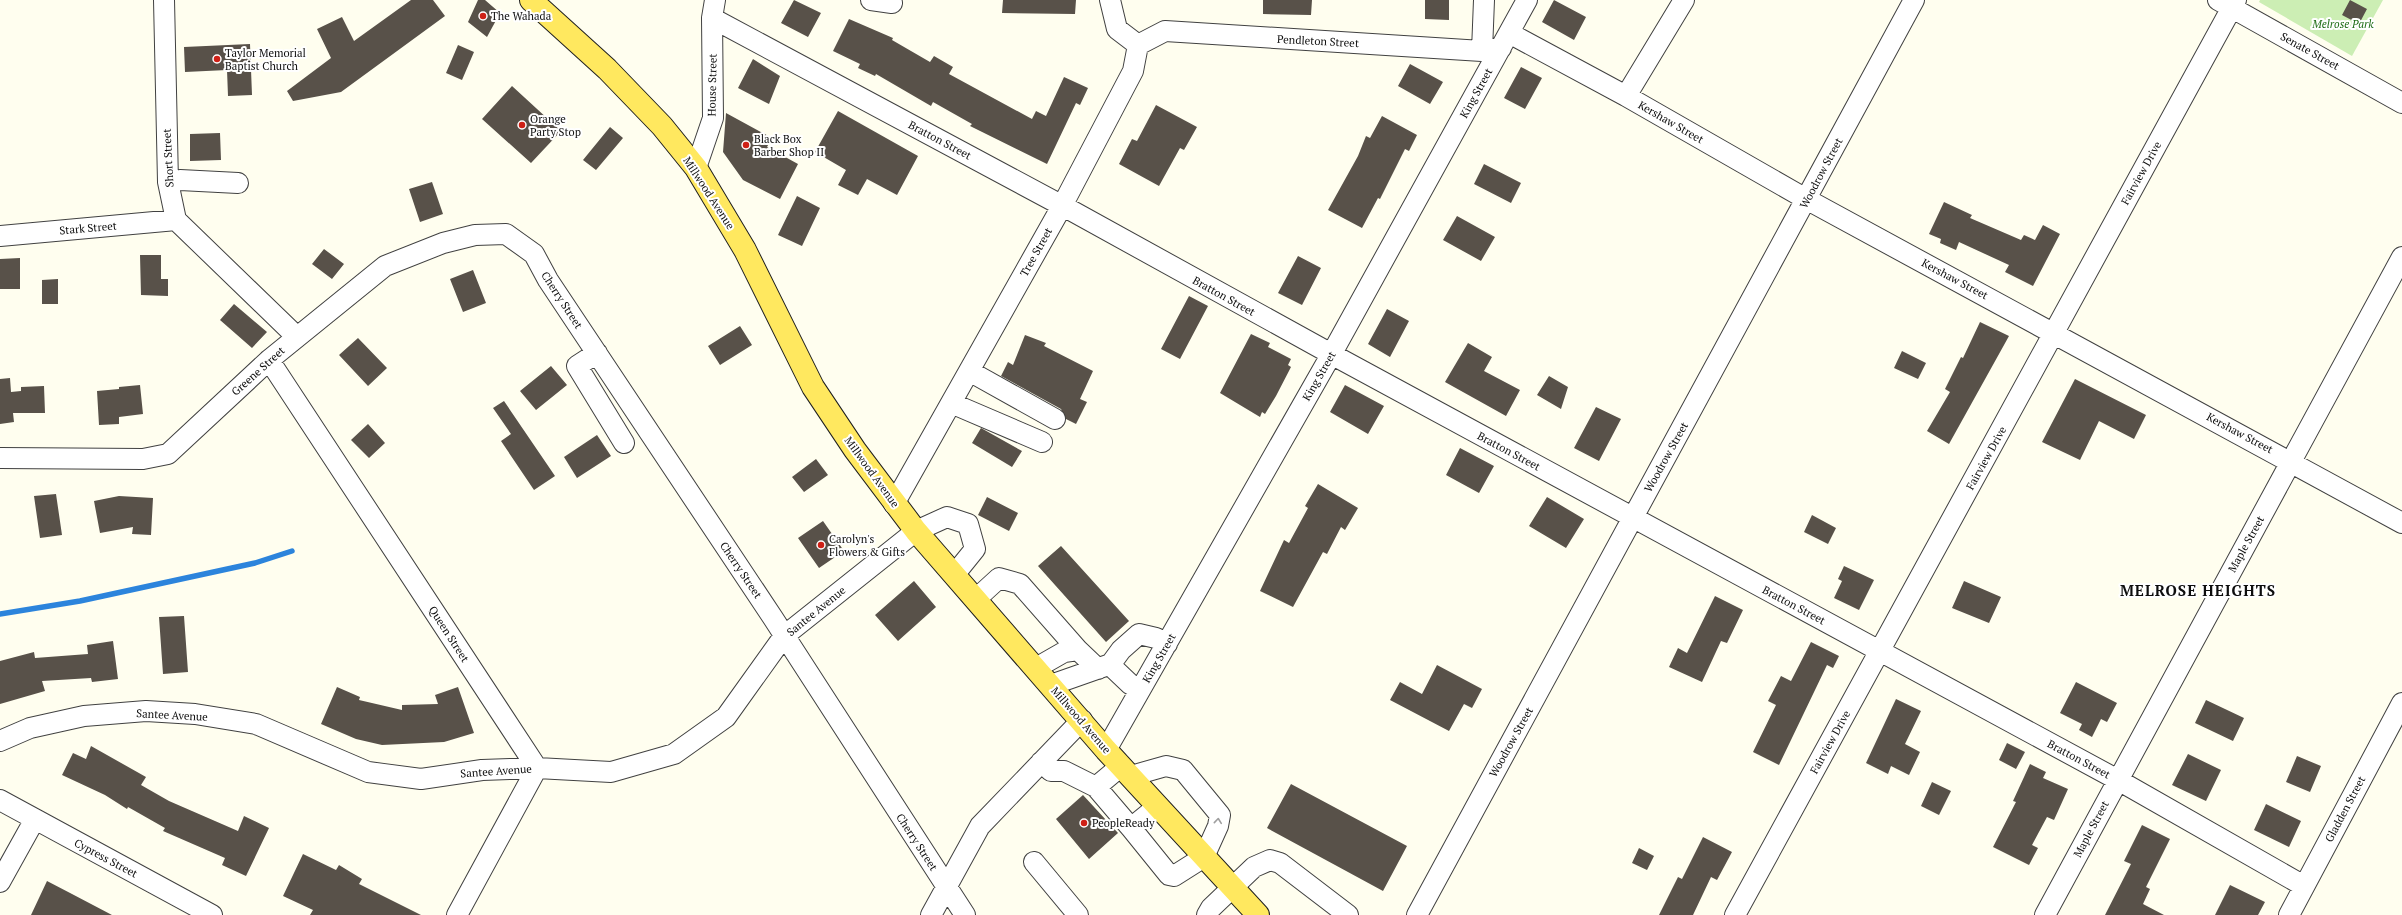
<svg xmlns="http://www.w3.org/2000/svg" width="2402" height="915" font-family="'PT Serif',serif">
<rect width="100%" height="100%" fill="#fffeef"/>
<!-- green -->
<path fill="#cceeb4" d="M2260 0H2383L2352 56 2259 2Z"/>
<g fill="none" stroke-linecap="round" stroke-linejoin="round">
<!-- stream -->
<path stroke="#2c84dc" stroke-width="5.5" d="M0 614 80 601 255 563 292 551"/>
</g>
<!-- building -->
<path fill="#585149" d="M411 0H433L445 16 341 92 293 101 287 91 331 58 317 29 342 17 354 41Z
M478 0H485L500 13 487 37 468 22Z
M794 0 821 13 808 37 781 23Z
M1003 0H1076L1075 14 1002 13Z
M1263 0H1312L1311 15 1263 14Z
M1425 0H1449V20L1425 19Z
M1554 0 1586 17 1574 40 1542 22Z
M2350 0 2367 9 2359 24 2342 15Z
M849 19 893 38 892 40 930 62 934 56 953 67 949 74 1032 119 1036 111 1046 116 1064 77 1088 88 1080 105 1076 103 1047 164 970 126 972 124 933 102 931 106 876 74 875 76 858 68 860 64 833 51Z
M250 44 252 95 228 96 227 70 185 72 184 47Z
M458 45 474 52 462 80 446 73Z
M753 59 780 76 769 104 738 88Z
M1410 64 1443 82 1430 104 1398 86Z
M1521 67 1542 78 1525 109 1504 98Z
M512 86 561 131 531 163 482 119Z
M1156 105 1197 127 1184 150 1180 148 1159 186 1119 164 1132 139 1137 141Z
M838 111 918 156 897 195 867 179 858 195 838 185 846 170 815 152Z
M726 113 772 138 767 147 798 164 780 199 743 180 723 152Z
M1382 116 1417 135 1409 151 1405 149 1380 199 1378 198 1362 228 1328 210 1358 156 1366 136 1370 138Z
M610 127 623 138 596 170 583 160Z
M220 133 221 160 190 161V134Z
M1484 164 1521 183 1511 203 1474 184Z
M432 182 443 214 420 222 409 189Z
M797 196 820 208 802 246 778 235Z
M1944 202 1972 215 1970 218 2021 240 2024 235 2035 240 2043 225 2060 234 2033 286 2005 272 2009 265 1959 242 1956 250 1940 243 1941 239 1929 234Z
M1457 216 1495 237 1481 261 1443 240Z
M324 249 344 264 332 279 312 264Z
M140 255H161V279H168V296L141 295Z
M1298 256 1321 268 1302 305 1278 293Z
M20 258V289H0V259Z
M473 270 486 303 463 312 450 279Z
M58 279V304H42V280Z
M1189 296 1208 306 1180 359 1161 349Z
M234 304 267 332 252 348 220 320Z
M1387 309 1409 321 1390 357 1368 344Z
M1980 322 2009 336 1949 444 1927 431 1950 392 1945 389 1961 357 1963 358Z
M740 326 752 345 720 365 708 346Z
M1251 334 1270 343 1268 347 1291 359 1288 365 1291 367 1276 396 1265 414 1262 412 1260 417 1220 393Z
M1025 335 1046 343 1044 346 1093 371 1080 399 1087 402 1076 424 1066 419 1061 409 1001 376 1008 362 1013 365Z
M358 338 387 368 368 386 339 355Z
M1468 343 1492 357 1484 371 1520 390 1506 416 1445 382Z
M1902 351 1926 363 1918 379 1894 368Z
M551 366 567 385 536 410 520 391Z
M1549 376 1568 387 1561 409 1537 395Z
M10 378 11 392 21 391V387L44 386 45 413H13L14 422 0 424V379Z
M2075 379 2146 415 2134 439 2099 421 2080 460 2042 442Z
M140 385 143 414 119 417V424L99 425 97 391 119 389V387Z
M1345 385 1384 406 1368 434 1330 412Z
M504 401 555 476 534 490 501 441 511 434 493 408Z
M1596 407 1621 419 1599 461 1574 448Z
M368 424 385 443 369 458 351 440Z
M981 428 1022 451 1012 467 972 443Z
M597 435 611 456 577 478 564 457Z
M1460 448 1494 466 1479 493 1446 475Z
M816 459 828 475 804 492 792 477Z
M1318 484 1358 508 1345 530 1341 527 1327 554 1323 552 1293 607 1260 591 1284 540 1289 543 1308 508 1305 506Z
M56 494 62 535 40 538 34 496Z
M119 496 153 498 151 535 132 534 133 527 100 533 94 501Z
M987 497 1018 513 1009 531 978 515Z
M1547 497 1584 519 1566 548 1529 526Z
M1812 515 1836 528 1828 544 1804 532Z
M823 521 844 551 819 568 798 538Z
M1061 546 1129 621 1106 642 1038 566Z
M1844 566 1874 580 1859 610 1834 598 1842 581 1838 579Z
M914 581 936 607 898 641 875 615Z
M1964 581 2001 597 1989 623 1952 608Z
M1715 596 1743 610 1727 643 1721 641 1702 682 1669 667 1678 648 1687 653Z
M184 616 188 672 163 674 159 617Z
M113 641 118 679 92 682 91 678 42 681 45 691 0 704V661L34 652 35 658 88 654 87 645Z
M1811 642 1839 656 1833 668 1827 665 1779 765 1753 752 1776 705 1768 701 1781 676 1791 681Z
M1437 665 1482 689 1472 708 1464 704 1449 731 1390 700 1400 682 1422 694Z
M2076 682 2117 703 2107 722 2101 719 2092 737 2079 730 2082 724 2060 713Z
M337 687 360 697 359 700 402 710V705L438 704 435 695 458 687 474 733 444 742 382 745 356 739 321 724Z
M1896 699 1921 711 1905 744 1920 752 1909 775 1891 766 1888 774 1866 763Z
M2206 700 2244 718 2233 741 2195 723Z
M2007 743 2025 752 2016 769 1999 760Z
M91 746 146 777 141 785 169 801 238 831 244 816 269 828 246 876 222 865 225 858 163 831 165 828 128 807 127 809 105 795 62 775 73 753 86 759Z
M2188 754 2221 770 2206 801 2172 785Z
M2297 756 2321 766 2310 792 2286 782Z
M2030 764 2046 772 2043 778 2068 789 2054 820 2047 817 2032 845 2038 848 2029 865 1993 847 2016 802 2013 801Z
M1932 782 1951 791 1939 815 1921 806Z
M1291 784 1407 846 1383 891 1267 828Z
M1083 795 1118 833 1089 859 1056 819Z
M2266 804 2301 821 2289 847 2254 830Z
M2142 825 2170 839 2146 887 2150 889 2143 904 2164 915H2105L2131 864 2124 861Z
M1703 837 1732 852 1717 880 1711 877 1693 915H1659L1678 877 1682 879Z
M1639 848 1654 856 1647 870 1632 863Z
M303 854 336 870 339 865 362 879 359 884 421 915H310L313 910 283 896Z
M47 881 72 894 112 915H31Z
M2230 885 2265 902 2258 915H2215Z"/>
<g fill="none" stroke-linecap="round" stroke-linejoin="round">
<defs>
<path id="minor" d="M164 0 168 182 176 220 297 337
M871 0 892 3
M1110 0 1117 29 1138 45
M2218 0 2402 103
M712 18 1074 212 1344 361 2118 780 2304 886
M1509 33 1626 96 1806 199 2402 523
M1138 45 1165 31 1482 51 1501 48
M1482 51 1484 0
M1626 96 1684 0
M696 168 713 118 712 18 715 0
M168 182 180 180 238 183
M0 236 176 220
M597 353 577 366 624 443
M269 360 537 768 457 915
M969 371 1055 419
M951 403 1042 442
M0 458 143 459 168 454 269 360 385 266 443 243 475 235 506 234 534 254 548 280 773 618 965 915
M894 504 1062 206 1133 71 1138 45
M976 599 999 578 1020 584 1078 650
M1036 668 1064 652 1078 650 1098 669
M1051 685 1108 665
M1140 690 1130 684 1110 665 1121 650 1139 634 1156 638 1167 644
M0 741 30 728 84 716 146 711 195 714 256 724 368 772 421 779 482 770 537 768 611 772 674 754 726 717 784 636 916 531 947 517 968 524 975 549 954 575
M1106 750 1331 355 1527 0
M1041 762 1051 771H1064L1096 787
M1121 766 1096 787 1131 828
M1131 776 1166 766 1183 770 1220 815 1218 826 1204 857 1174 876 1169 875 1131 828 1158 806
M0 800 212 915
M1034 862 1078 915
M0 882 35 819
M931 915 980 826 1082 720
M1207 915 1211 908 1254 867 1270 860 1280 863 1348 915
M1417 915 1914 0
M1735 915 2236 0
M2045 915 2402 257
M2289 915 2402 703"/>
<path id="major" d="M531 0 607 69 662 126 696 168 745 250 813 387 855 450 916 531 1106 750 1258 915"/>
</defs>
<!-- minor casing -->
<use href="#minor" stroke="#414141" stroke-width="22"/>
<!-- major casing -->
<use href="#major" stroke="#1f1f1f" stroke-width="24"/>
<!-- minor -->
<use href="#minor" stroke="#fff" stroke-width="20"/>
<!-- major -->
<use href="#major" stroke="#ffe85f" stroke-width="22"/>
</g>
<!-- one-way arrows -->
<defs><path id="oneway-chevron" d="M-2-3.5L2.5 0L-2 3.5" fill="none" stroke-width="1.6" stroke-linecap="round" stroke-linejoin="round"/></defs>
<use stroke="#9f9f9f" href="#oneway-chevron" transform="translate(1218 821) rotate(-84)"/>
<!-- markers -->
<g fill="#ce2016" stroke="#fff" stroke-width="1.5">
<circle cx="483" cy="16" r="4"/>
<circle cx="217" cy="59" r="4"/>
<circle cx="522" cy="125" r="4"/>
<circle cx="746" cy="145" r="4"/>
<circle cx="821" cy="545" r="4"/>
<circle cx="1084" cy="823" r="4"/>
</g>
<g text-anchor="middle" stroke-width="4" stroke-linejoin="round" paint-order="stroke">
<!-- poi labels -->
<g font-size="11" fill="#0e0e0e" stroke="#fff" text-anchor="start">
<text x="491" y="20">The Wahada</text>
<text x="225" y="57">Taylor Memorial<tspan x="225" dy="13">Baptist Church</tspan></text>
<text x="530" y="123">Orange<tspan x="530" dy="13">Party Stop</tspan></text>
<text x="754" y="143">Black Box<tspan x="754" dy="13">Barber Shop II</tspan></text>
<text x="829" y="543">Carolyn's<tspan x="829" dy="13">Flowers &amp; Gifts</tspan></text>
<text x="1092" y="827">PeopleReady</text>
</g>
<!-- park labels -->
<g font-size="11" font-style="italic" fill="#206e17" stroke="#fff">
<text x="2343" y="28">Melrose Park</text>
</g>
<!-- street labels -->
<g font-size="11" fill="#0e0e0e" stroke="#fff">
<text transform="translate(1318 41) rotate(3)" y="4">Pendleton Street</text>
<text transform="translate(2310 51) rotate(29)" y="4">Senate Street</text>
<text transform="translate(712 85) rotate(-89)" y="4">House Street</text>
<text transform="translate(1476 93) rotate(-61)" y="4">King Street</text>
<text transform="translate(1671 122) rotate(30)" y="4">Kershaw Street</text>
<text transform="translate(940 140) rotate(28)" y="4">Bratton Street</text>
<text transform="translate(168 158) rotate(-93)" y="4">Short Street</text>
<text transform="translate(1821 173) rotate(-62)" y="4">Woodrow Street</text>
<text transform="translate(2141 173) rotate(-61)" y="4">Fairview Drive</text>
<text transform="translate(709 193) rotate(57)" y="4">Millwood Avenue</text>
<text transform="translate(88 228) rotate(-5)" y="4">Stark Street</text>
<text transform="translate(1036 252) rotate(-61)" y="4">Tree Street</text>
<text transform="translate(1955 279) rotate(28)" y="4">Kershaw Street</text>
<text transform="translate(1224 296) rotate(29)" y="4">Bratton Street</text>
<text transform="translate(562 300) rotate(57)" y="4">Cherry Street</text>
<text transform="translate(258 371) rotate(-42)" y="4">Greene Street</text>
<text transform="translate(1319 376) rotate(-60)" y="4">King Street</text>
<text transform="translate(2240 433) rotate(28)" y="4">Kershaw Street</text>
<text transform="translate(1509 451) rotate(28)" y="4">Bratton Street</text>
<text transform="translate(1666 457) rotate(-61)" y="4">Woodrow Street</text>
<text transform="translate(1986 458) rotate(-61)" y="4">Fairview Drive</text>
<text transform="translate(872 472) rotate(54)" y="4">Millwood Avenue</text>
<text transform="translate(2246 544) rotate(-61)" y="4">Maple Street</text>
<text transform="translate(741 570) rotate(56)" y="4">Cherry Street</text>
<text transform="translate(1794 605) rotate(28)" y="4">Bratton Street</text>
<text transform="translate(816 611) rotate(-39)" y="4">Santee Avenue</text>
<text transform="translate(449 634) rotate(57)" y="4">Queen Street</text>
<text transform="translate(1159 658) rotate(-60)" y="4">King Street</text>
<text transform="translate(172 715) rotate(3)" y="4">Santee Avenue</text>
<text transform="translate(1081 720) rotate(49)" y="4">Millwood Avenue</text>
<text transform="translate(1511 742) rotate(-61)" y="4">Woodrow Street</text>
<text transform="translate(1830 742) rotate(-61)" y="4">Fairview Drive</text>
<text transform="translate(2079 759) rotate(28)" y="4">Bratton Street</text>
<text transform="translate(496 771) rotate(-4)" y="4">Santee Avenue</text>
<text transform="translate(2345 809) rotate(-62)" y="4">Gladden Street</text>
<text transform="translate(2091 829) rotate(-62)" y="4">Maple Street</text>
<text transform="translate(917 842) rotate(57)" y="4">Cherry Street</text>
<text transform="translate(106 858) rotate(28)" y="4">Cypress Street</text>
</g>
<!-- district labels -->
<g font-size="15" font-weight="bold" letter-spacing="1" fill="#0e0e0e" stroke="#fff">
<text x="2198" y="596">MELROSE HEIGHTS</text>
</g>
</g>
</svg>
